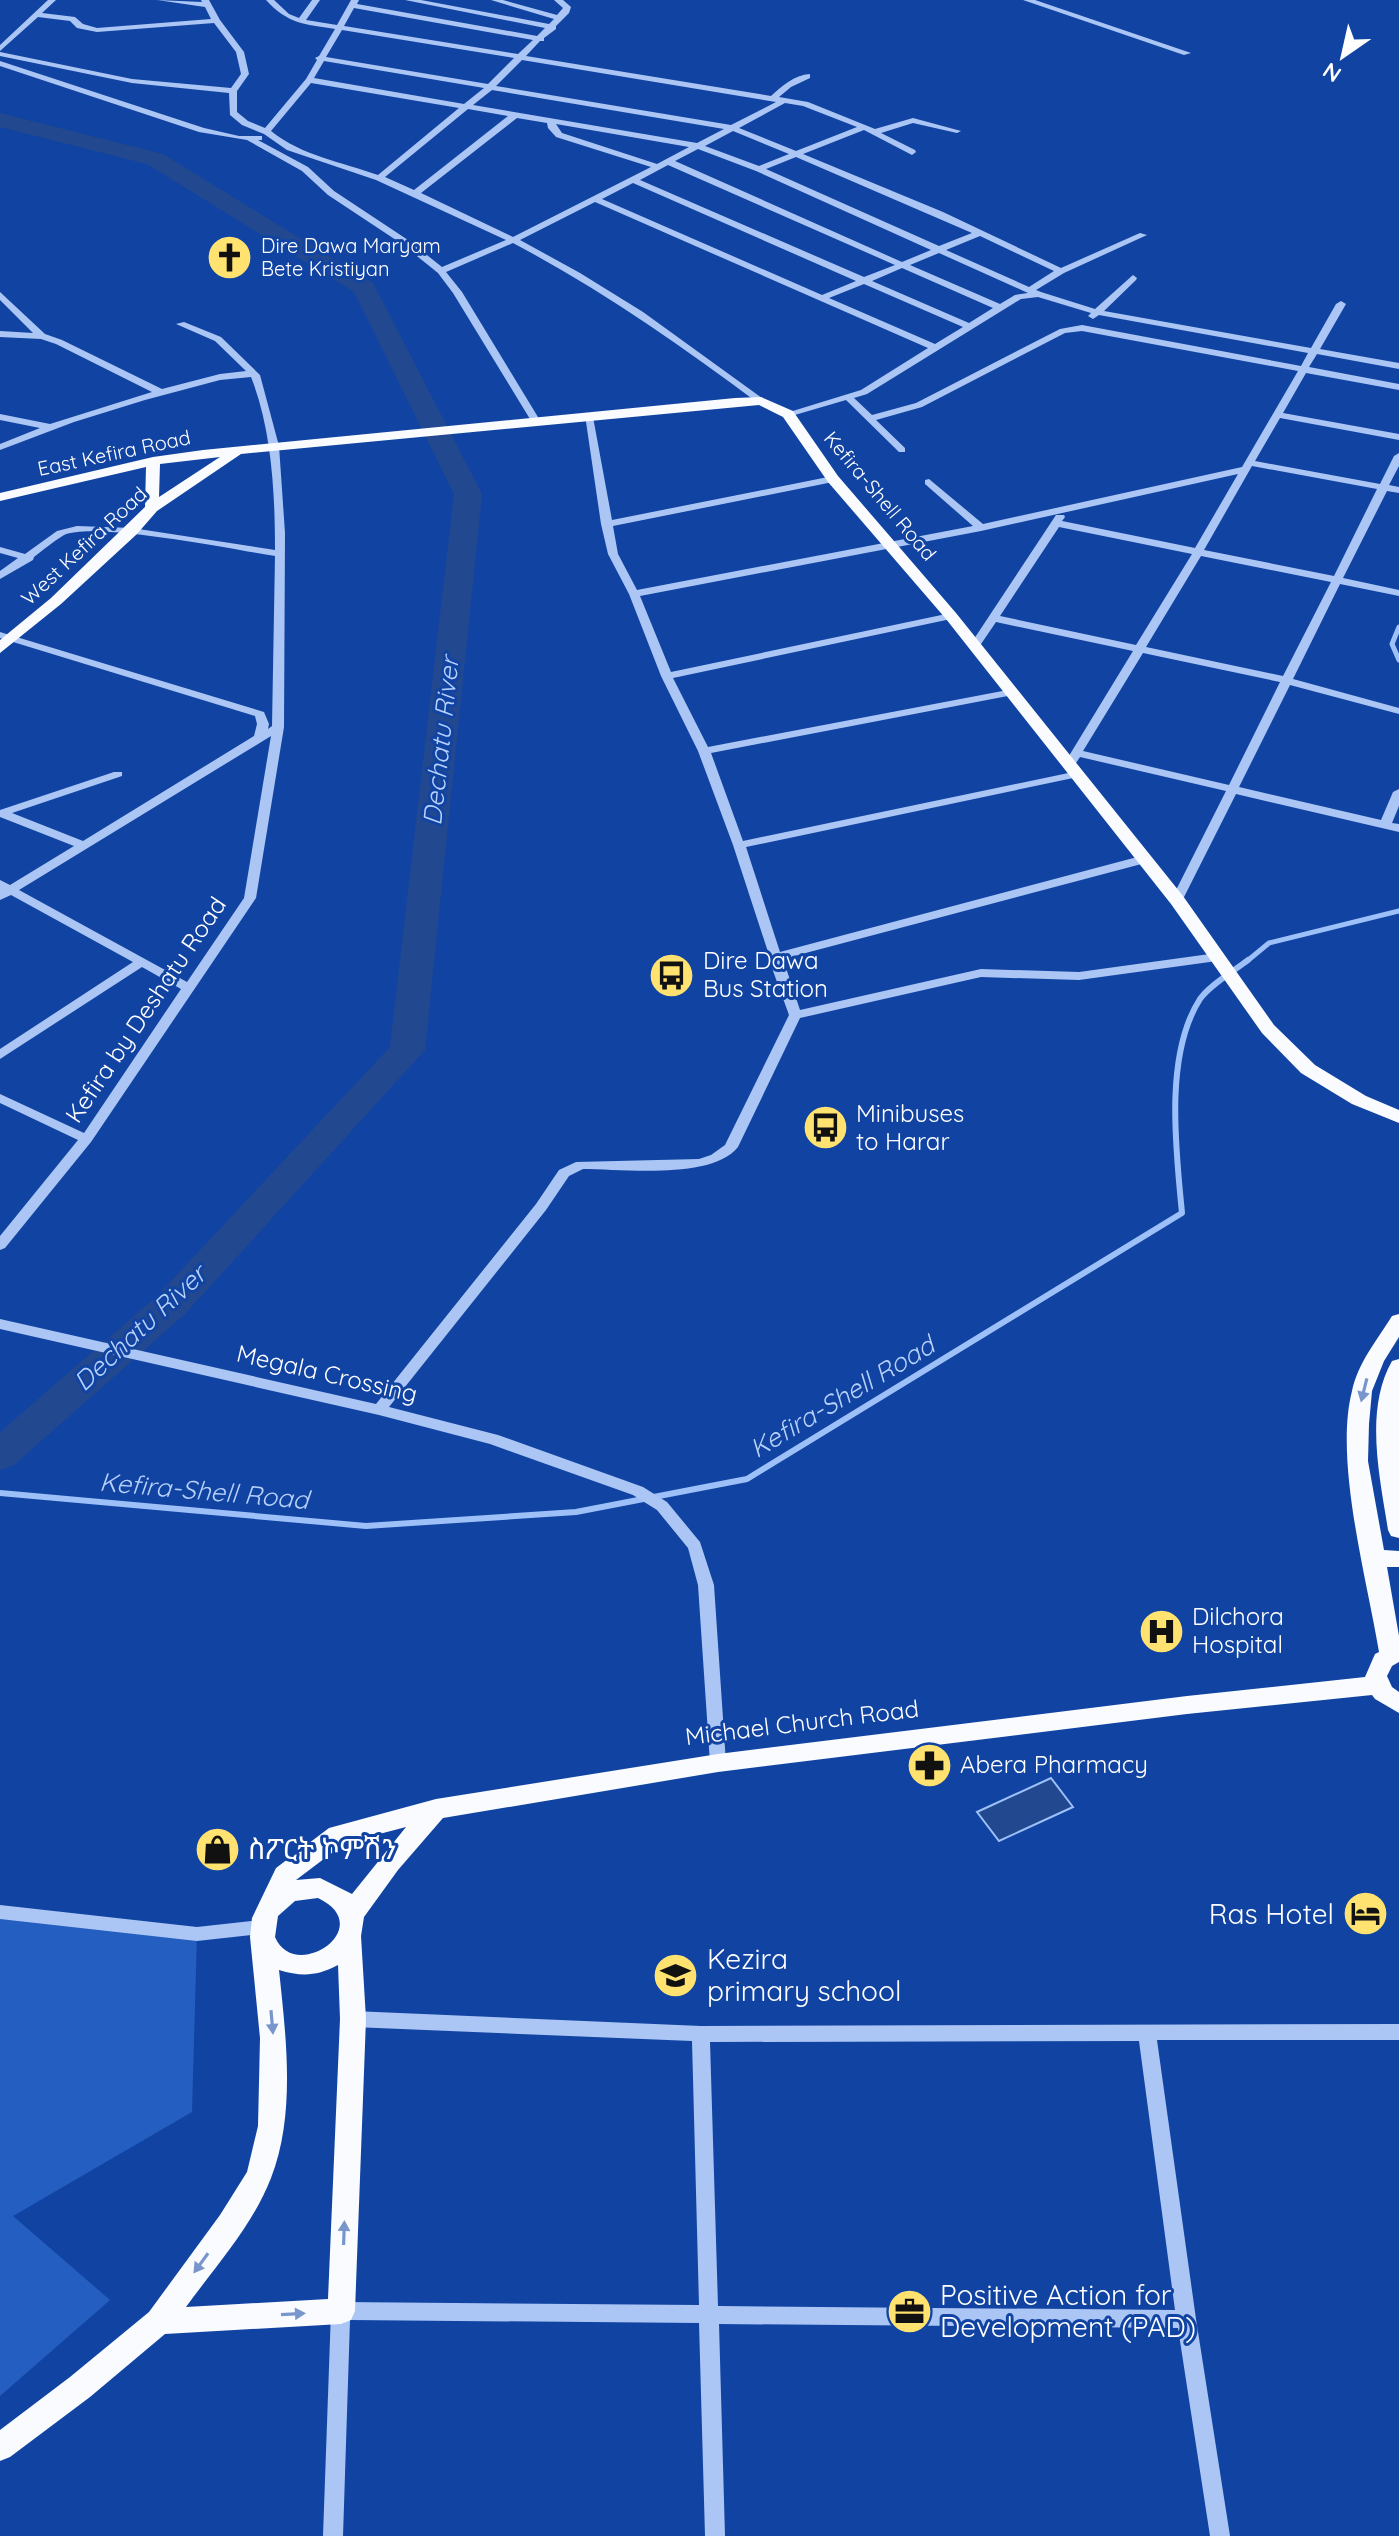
<svg xmlns="http://www.w3.org/2000/svg" width="1399" height="2536" font-family="Quicksand,'Noto Sans Ethiopic',sans-serif">
<rect width="100%" height="100%" fill="#1144a2"/>
<!-- green -->
<path fill="#245ec0" d="M0 1909 197 1934 192 2112 13 2216 110 2300 0 2396Z"/>
<!-- water -->
<path fill="#224890" stroke="#9dc0f8" stroke-width="2" d="M1051 1778 1073 1807 999 1841 977 1812Z"/>
<g fill="none" stroke-linecap="round" stroke-linejoin="round">
<!-- stream-far1 -->
<path stroke="#9dc0f8" stroke-width="5" d="M1399 627 1392 644 1399 660
M1246 962 1269 943 1399 911"/>
<!-- stream -->
<path stroke="#9dc0f8" stroke-width="6" d="M0 1493 366 1526 576 1512 747 1479 1182 1213C1176 1150 1164 1055 1200 999 1211 984 1234 971 1248 960"/>
<!-- river -->
<path fill="#224890" fill-rule="evenodd" d="M0 113 163 154 373 283 482 494 425 1050 185 1314 14 1465 0 1470V1432L157 1296 390 1047 454 494 354 292 147 164 0 127Z"/>
<!-- minor -->
<path fill="#abc6f5" fill-rule="evenodd" d="M48 0H56L42 13 75 17 83 24 97 28 211 19 205 7 157 0 202 2 201 0H209L220 20 244 52 249 74 237 91V112L248 121 265 128 306 79 317 60 315 58 319 56 335 29C304 24 288 24 266 0H274L289 14 299 18 312 0H320L306 20 337 25 351 0H359L357 4 537 36 545 28 405 0H421L549 24 554 19 491 0H503L557 15 563 8 554 0H563L571 7 569 13 556 26V29L544 38V41H540L526 56 771 96C782 86 794 75 810 74V78L791 87 779 97 808 102 875 129 913 118 961 131 957 133 913 123 881 133 915 150 916 152 912 155 864 130 803 154 943 212 1061 268 1140 233 1147 235 1064 273 1036 290 1041 292 1095 309 1133 275 1137 278 1136 280 1104 311 1311 348 1336 304 1341 301 1346 304 1320 349 1399 363V369L1317 354 1309 367 1399 384V390L1306 373 1283 413 1399 434V440L1280 418 1255 461 1380 484 1394 456 1399 453V466L1389 485 1399 487V493L1387 491 1343 578 1399 590V596L1340 584 1293 679 1399 708V714L1290 685 1239 787 1381 820 1393 792 1399 789V806L1392 823 1399 824V832L1236 794 1181 903 1177 904 1171 900 1226 791 1080 757 1074 766 1070 767 1064 764 1133 651 996 622 979 647 975 648 970 645 1056 515H1064L1065 517 1062 521 1195 548 1238 474 981 531 640 596 671 672 951 613 956 616 951 619 673 678 708 747 1013 689 1019 692 1013 695 711 753 743 841 1078 771 1084 774 1078 777 746 847 780 952 1141 856 1145 855 1151 859 1149 862 783 959 800 1010 981 969 1079 972 1217 953 1223 957 1217 961 1079 980 981 977 800 1018 738 1147C712 1180 623 1169 583 1169L569 1176 546 1210 389 1407 498 1435 643 1487 667 1502 700 1542 714 1585 726 1763 724 1768 718 1770 712 1768 710 1763 698 1585 688 1548 657 1510 633 1495 490 1444 379 1415 0 1329V1319L376 1404 536 1204 559 1170 576 1162 699 1159 711 1155 725 1145 789 1015 768 957 769 955 733 845 698 751 661 676 629 594 608 554 601 524 585 415 593 417 612 520 833 476 838 479 833 482 613 526 618 554 637 590 973 526 925 484V480L929 479 983 524 1242 467 1298 371 1082 331 1065 333 922 407 876 420 905 448V452H899L846 400 788 417 783 414 861 390 928 348 595 202 520 240 580 273 643 312 766 401 758 403C679 344 600 289 513 243L446 272 462 292 541 422 533 424 453 293 438 273 402 244 328 195 302 171 247 140 199 132 0 66V61L204 128 239 136H262V140H258L308 167 334 191 408 240 442 267 506 240 376 180 287 150 264 134 242 125 230 115 229 93 132 83 0 56V52L132 79 231 88 241 74 236 52 214 23 97 32 77 28 70 21 38 17 0 51V45ZM354 8 533 40 518 54 344 26ZM342 30 514 58 488 84 326 57ZM522 60 776 102 731 125 496 86ZM324 61 484 88 464 104 314 78ZM311 83 459 108 378 175C342 162 302 156 271 131ZM492 90 724 129 697 143 473 105ZM785 103 803 106 857 127 796 151 739 128ZM468 109 508 116 414 190 385 177ZM517 118 547 123 548 128 556 137 651 167 513 237 421 193ZM556 124 689 147 657 164 562 133ZM733 131 789 154 759 166 705 146ZM698 149 756 171 931 250 902 262 675 161ZM796 157 972 233 939 246 766 169ZM668 165 895 265 864 277 640 180ZM633 183 856 281 822 295 602 199ZM980 236 1054 271 1029 287 946 250ZM939 253 1028 293 1015 295 1000 304 910 265ZM902 268 993 308 969 323 872 281ZM864 284 963 327 935 344 829 298ZM1038 297 1091 313 1088 316 1093 319 1099 315 1308 353 1301 366 1082 325 1060 329 916 403 872 415 854 398 867 394 1021 299ZM1252 466 1377 489 1334 576 1204 550ZM1059 527 1192 554 1136 645 1000 616ZM1201 556 1331 582 1283 676 1146 647ZM1143 653 1280 682 1229 785 1083 751Z
M1023 0H1035L1191 53 1184 55Z
M0 292 45 334 62 340 162 389 220 374 246 371 215 341 176 324 184 322 221 337 260 375 279 446 285 533 284 727 256 898 91 1142 5 1248 0 1250V1236L78 1140 0 1103V1094L84 1133 181 989 142 967 0 1059V1049L133 962 11 895 0 900V880L10 885 74 846 0 817V810L114 772H122V776L12 813 83 841 254 736 257 724 255 716 0 638V632L264 712 269 724 268 729 272 726 275 556C236 550 94 521 64 535 54 541 43 550 34 557L33 560 0 579V571L18 558 0 553V547L25 554 57 531 77 526 132 528 275 550C275 494 272 430 251 377L220 380 145 400 74 422 0 450V444L40 428 0 420V414L50 424 152 392 56 344 41 339 0 337V331L33 333 0 300ZM271 736 244 898 187 982 19 890Z
M0 1905 197 1927 261 1920 267 1922 270 1927 267 1932 261 1934 197 1941 0 1919Z
M353 2011 701 2026 1399 2024V2040H1157L1196 2319 1230 2536H1210L1178 2328 719 2324 725 2536H705L699 2323 350 2320 343 2536H323L331 2311 334 2305 341 2302 699 2305 692 2041 353 2027 347 2024 344 2019 347 2014ZM1139 2041 1175 2310 718 2306 710 2042Z"/>
<!-- major -->
<path fill="#f9fbff" fill-rule="evenodd" d="M735 398 761 397 793 411 838 476 956 613 1183 896 1274 1025 1315 1065 1366 1096 1399 1110V1123L1352 1104 1301 1073 1262 1033 1171 904 946 619 828 482 783 417 759 405 241 454 157 511 137 534 61 604 0 653V640L51 598 145 507 146 467 0 501V493L153 457 203 450ZM220 457 159 497 160 464Z
M1399 1314V1337L1384 1361 1372 1391 1369 1424 1368 1461 1384 1550 1399 1551V1567H1387L1399 1636V1662L1392 1666 1387 1676 1392 1687 1399 1692V1713L1375 1699 1372 1695 1187 1714 718 1772 443 1818 398 1870 364 1917 361 1936 366 2019 355 2311 351 2320 341 2324 165 2334 90 2397 10 2457 0 2461V2430L70 2377 149 2312 220 2215 247 2172 258 2126 260 2038 250 1937 252 1918 276 1868 329 1828 436 1799 718 1754 1187 1696 1365 1677 1375 1654 1379 1652C1367 1579 1334 1461 1352 1391 1358 1363 1377 1340 1392 1316ZM406 1827 352 1894 320 1878 296 1880 345 1843ZM318 1898C379 1927 295 1984 275 1937L278 1916 295 1901ZM338 1965 340 2019 328 2299 186 2307C215 2267 253 2225 271 2178 296 2114 286 2037 279 1970 302 1977 317 1976 338 1965Z
M1399 1359V1538L1391 1536 1388 1530C1380 1478 1364 1410 1392 1361Z"/>
</g>
<!-- one-way arrows -->
<defs><path id="oneway-solid" d="M-6-.8H1V-3.2L6.5 0L1 3.2V.8H-6Z" transform="scale(2)"/></defs>
<g fill="#7996cc">
<use href="#oneway-solid" transform="translate(1364 1390) rotate(104)"/>
<use href="#oneway-solid" transform="translate(272 2022) rotate(85)"/>
<use href="#oneway-solid" transform="translate(344 2233) rotate(-88)"/>
<use href="#oneway-solid" transform="translate(201 2263) rotate(126)"/>
<use href="#oneway-solid" transform="translate(293 2314) rotate(-3)"/>
</g>
<!-- icons -->
<defs>
<symbol id="church-disc" viewBox="-11 -11 22 22"><circle r="9.5" fill="#ffe26f" stroke="#1144a2"/><path d="M-1.2-6h2.4v3.5h3.3v2.4h-3.3V6h-2.4V-.1h-3.3v-2.4h3.3Z" fill="#111"/></symbol>
<symbol id="bus-disc" viewBox="-11 -11 22 22"><circle r="9.5" fill="#ffe26f" stroke="#1144a2"/><path d="M-5-6H5V4H4V6H2V4H-2V6H-4V4H-5ZM-3.5-4V0h7V-4ZM-3.5 1.2v1.5H-2V1.2ZM2 1.2v1.5H3.5V1.2Z" fill="#111"/></symbol>
<symbol id="hospital-disc" viewBox="-11 -11 22 22"><circle r="9.5" fill="#ffe26f" stroke="#1144a2"/><path d="M-5-5h3v3.5h4V-5h3V5h-3V1.5h-4V5h-3Z" fill="#111"/></symbol>
<symbol id="pharmacy-disc" viewBox="-11 -11 22 22"><circle r="9.5" fill="#ffe26f" stroke="#1144a2"/><path d="M-2-6h4v4h4v4h-4v4h-4v-4h-4v-4h4Z" fill="#111"/></symbol>
<symbol id="shop-disc" viewBox="-11 -11 22 22"><circle r="9.5" fill="#ffe26f" stroke="#1144a2"/><path d="M-5-2.5h2.3a2.7 3.5 0 0 1 5.4 0H5L5.5 6h-11ZM-1.5-2.5h3a1.5 2.3 0 0 0-3 0Z" fill="#111"/></symbol>
<symbol id="hotel-disc" viewBox="-11 -11 22 22"><circle r="9.5" fill="#ffe26f" stroke="#1144a2"/><path d="M-6-4.5h1.5V1H6V5H4.5V3h-9V5H-6ZM-4 0a1.8 1.8 0 1 1 3.6 0ZM.5 0V-2.5h3Q6-2.5 6 0Z" fill="#111"/></symbol>
<symbol id="school-disc" viewBox="-11 -11 22 22"><circle r="9.5" fill="#ffe26f" stroke="#1144a2"/><path d="M0-5L7-2L0 1L-7-2ZM-4 1L0 2.5L4 1V4Q0 6-4 4Z" fill="#111"/></symbol>
<symbol id="office-disc" viewBox="-11 -11 22 22"><circle r="9.5" fill="#ffe26f" stroke="#1144a2"/><path d="M-6-3h4V-5.5h4V-3h4V5H-6ZM-1-4.5V-3h2v-1.5ZM-6 0V1H6V0Z" fill="#111"/></symbol>
</defs>
<g fill-rule="evenodd">
<use href="#church-disc" x="204" y="232" width="51" height="51"/>
<use href="#bus-disc" x="646" y="950" width="51" height="51"/>
<use href="#bus-disc" x="800" y="1102" width="51" height="51"/>
<use href="#hospital-disc" x="1136" y="1606" width="51" height="51"/>
<use href="#pharmacy-disc" x="904" y="1740" width="51" height="51"/>
<use href="#shop-disc" x="192" y="1824" width="51" height="51"/>
<use href="#hotel-disc" x="1340" y="1888" width="51" height="51"/>
<use href="#school-disc" x="650" y="1950" width="51" height="51"/>
<use href="#office-disc" x="884" y="2286" width="51" height="51"/>
</g>
<g text-anchor="middle" stroke-width="6" stroke-linejoin="round" paint-order="stroke">
<!-- far-poi labels -->
<g font-size="20" fill="#fff" stroke="#1144a2" text-anchor="start">
<text x="261" y="253">Dire Dawa Maryam<tspan x="261" dy="23">Bete Kristiyan</tspan></text>
</g>
<!-- far-street labels -->
<g font-size="20" fill="#fff" stroke="#1144a2">
<text transform="translate(114 453) rotate(-12)" y="7">East Kefira Road</text>
<text transform="translate(880 496) rotate(50)" y="7">Kefira-Shell Road</text>
<text transform="translate(84 546) rotate(-43)" y="7">West Kefira Road</text>
</g>
<!-- poi labels -->
<g font-size="24" fill="#fff" stroke="#1144a2" text-anchor="start">
<text x="703" y="969">Dire Dawa<tspan x="703" dy="28">Bus Station</tspan></text>
<text x="856" y="1122">Minibuses<tspan x="856" dy="28">to Harar</tspan></text>
<text x="1192" y="1625">Dilchora<tspan x="1192" dy="28">Hospital</tspan></text>
<text x="960" y="1773">Abera Pharmacy</text>
</g>
<!-- street labels -->
<g font-size="24" fill="#fff" stroke="#1144a2">
<text transform="translate(146 1010) rotate(-56)" y="8">Kefira by Deshatu Road</text>
<text transform="translate(327 1374) rotate(13)" y="8">Megala Crossing</text>
<text transform="translate(802 1723) rotate(-7)" y="8">Michael Church Road</text>
</g>
<!-- water labels -->
<g font-size="26" font-style="italic" fill="#b8d1fb" stroke="#1144a2">
<text transform="translate(441 741) rotate(-84)" y="9">Dechatu River</text>
<text transform="translate(140 1328) rotate(-43)" y="9">Dechatu River</text>
<text transform="translate(842 1397) rotate(-31)" y="9">Kefira-Shell Road</text>
<text transform="translate(204 1491) rotate(5)" y="9">Kefira-Shell Road</text>
</g>
<!-- near-poi labels -->
<g font-size="28" fill="#fff" stroke="#1144a2" text-anchor="start">
<text x="248" y="1859">ስፖርት ኮምሽን</text>
<text x="1334" y="1924" text-anchor="end">Ras Hotel</text>
<text x="707" y="1969">Kezira<tspan x="707" dy="32">primary school</tspan></text>
<text x="940" y="2305">Positive Action for<tspan x="940" dy="32">Development (PAD)</tspan></text>
</g>
</g>
<!-- north arrow -->
<g transform="translate(1343 56) rotate(214)" stroke="#1144a2" stroke-width="6" paint-order="stroke">
<path d="M0-6L14 30L0 20L-14 30Z" fill="#ffffff"/>
<text y="-12" font-size="22" font-weight="bold" text-anchor="middle" fill="#ffffff">N</text>
</g>
</svg>
